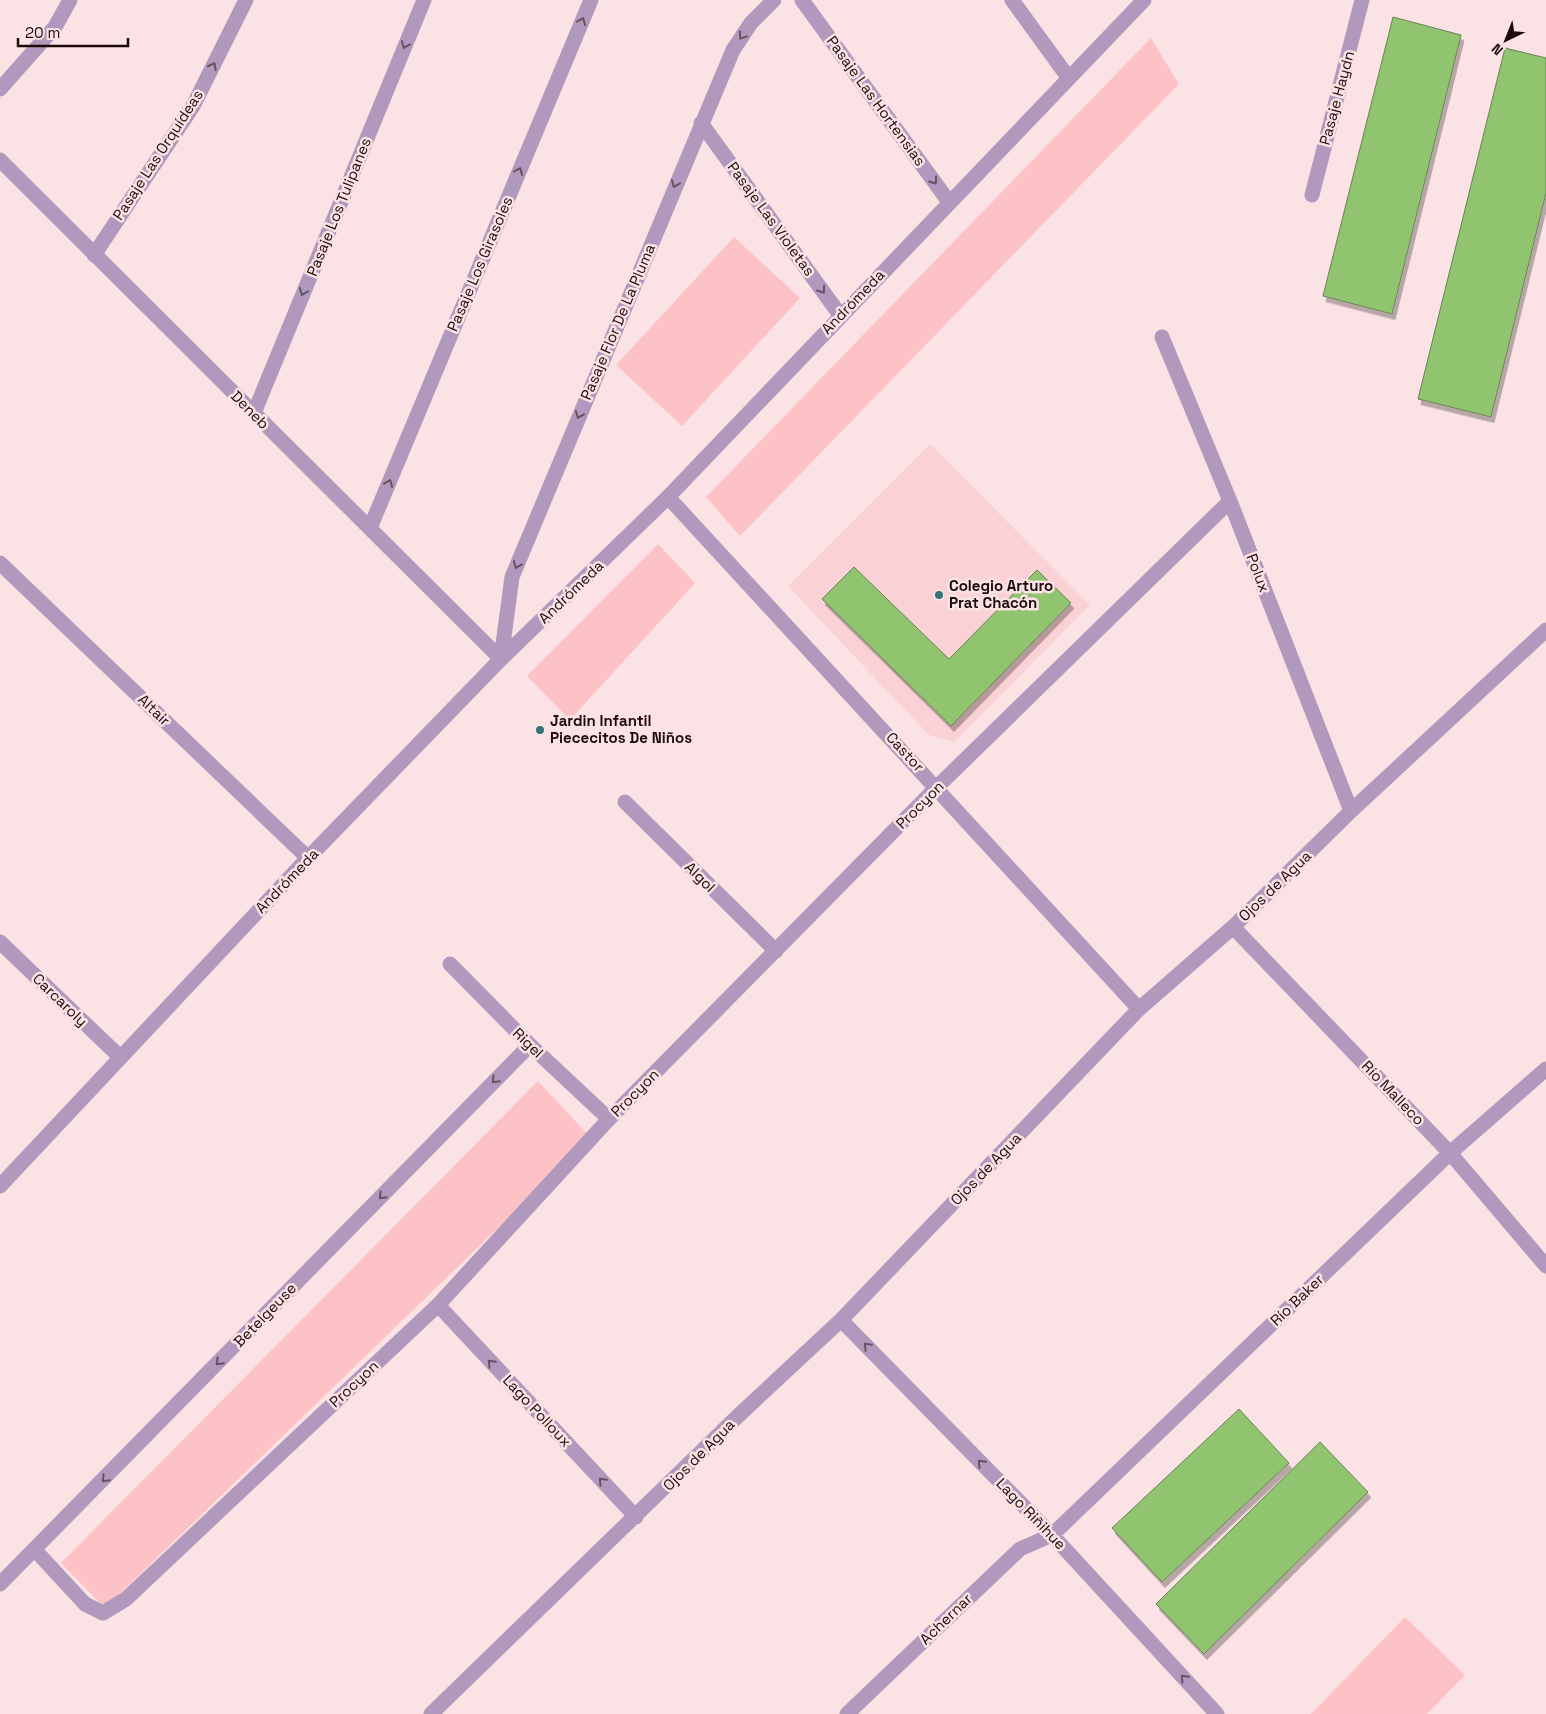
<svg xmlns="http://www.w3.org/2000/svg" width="1546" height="1714" font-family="'Space Grotesk',sans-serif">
<defs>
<filter id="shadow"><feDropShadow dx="3" dy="5.5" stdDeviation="0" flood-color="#0004"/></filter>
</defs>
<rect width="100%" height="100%" fill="#fbe2e4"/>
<!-- built -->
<path fill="#fad1d4" d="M930 444 1090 605 954 742 929 735 788 586Z"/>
<!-- green -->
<path fill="#fdc2c6" d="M1151 38 1179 84 740 536 706 497Z
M734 237 800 298 682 426 616 365Z
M658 544 695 583 570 720 527 676Z
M538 1081 591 1138 105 1608 61 1563Z
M1405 1617 1465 1675 1427 1714H1311Z"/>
<!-- building -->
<path fill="#90c46e" stroke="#688158" filter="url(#shadow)" d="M1393 17 1461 35 1392 314 1323 296Z
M1505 48 1546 58V193L1491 417 1418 399Z
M854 567 949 659 1037 570 1071 603 951 726 822 599Z
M1239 1409 1289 1463 1162 1582 1112 1528Z
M1320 1442 1368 1492 1204 1654 1156 1604Z"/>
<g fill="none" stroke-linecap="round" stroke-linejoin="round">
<!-- minor -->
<path stroke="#b099bd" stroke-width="15" d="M802 0 949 202
M1012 0 1068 77
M0 89 55 27 70 0
M701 123 840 315
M0 160 501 659
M1312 195 1362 0
M94 255 193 106 246 0
M1162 337 1230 501 1351 811
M254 413 424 0
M668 497 1139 1009
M370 528 591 0
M0 563 308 858
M501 659 512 577 733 50 751 23 774 0
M625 802 776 951
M1233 927 1450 1153 1546 1266
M0 942 120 1057
M450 964 530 1045 609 1119
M0 1186 308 858 501 659 668 497 1144 0
M438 1305 636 1517
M841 1320 1052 1535 1217 1714
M35 1550 85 1604 103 1613 126 1599 438 1305 609 1119 937 787 1230 501
M0 1584 530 1045
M431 1714 739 1415 841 1320 1139 1009 1233 927 1351 811 1546 630
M847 1714 1020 1549 1052 1535 1450 1153 1546 1069"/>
</g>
<!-- one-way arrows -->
<defs><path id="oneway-chevron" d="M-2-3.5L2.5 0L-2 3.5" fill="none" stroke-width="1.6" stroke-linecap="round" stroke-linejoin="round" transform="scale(1.25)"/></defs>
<g stroke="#665264">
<use href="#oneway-chevron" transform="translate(582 21) rotate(-67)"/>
<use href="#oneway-chevron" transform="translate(742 36) rotate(124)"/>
<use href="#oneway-chevron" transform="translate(405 45) rotate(112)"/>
<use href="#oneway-chevron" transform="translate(213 66) rotate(-63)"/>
<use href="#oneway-chevron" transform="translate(519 171) rotate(-67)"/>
<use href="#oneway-chevron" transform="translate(934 181) rotate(54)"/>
<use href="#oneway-chevron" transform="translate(675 184) rotate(113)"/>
<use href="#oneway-chevron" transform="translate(822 290) rotate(54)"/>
<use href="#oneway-chevron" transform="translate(303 292) rotate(112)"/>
<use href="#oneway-chevron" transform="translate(579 415) rotate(113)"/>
<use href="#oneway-chevron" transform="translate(389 483) rotate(-67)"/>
<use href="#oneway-chevron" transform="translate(517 565) rotate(113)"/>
<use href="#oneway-chevron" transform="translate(495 1080) rotate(134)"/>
<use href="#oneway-chevron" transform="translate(382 1196) rotate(134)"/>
<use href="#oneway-chevron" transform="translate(867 1346) rotate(-134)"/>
<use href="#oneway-chevron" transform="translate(219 1362) rotate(134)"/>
<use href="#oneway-chevron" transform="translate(491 1363) rotate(-133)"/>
<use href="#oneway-chevron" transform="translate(981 1463) rotate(-134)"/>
<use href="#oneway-chevron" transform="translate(105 1479) rotate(134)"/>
<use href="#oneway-chevron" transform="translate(602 1481) rotate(-133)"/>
<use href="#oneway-chevron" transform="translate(1184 1678) rotate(-133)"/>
</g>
<!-- markers -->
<g fill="#2e7776" stroke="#fbe2e4" stroke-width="2">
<circle cx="939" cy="595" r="5"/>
<circle cx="540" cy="730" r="5"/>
</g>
<g text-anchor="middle" stroke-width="5" stroke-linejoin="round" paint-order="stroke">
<!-- street labels -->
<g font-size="15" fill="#1d0a0c" stroke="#fbe2e4">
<text transform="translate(1337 98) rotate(-75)" y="5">Pasaje Haydn</text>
<text transform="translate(876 101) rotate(54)" y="5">Pasaje Las Hortensias</text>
<text transform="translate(158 155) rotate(-57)" y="5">Pasaje Las Orquídeas</text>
<text transform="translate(339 207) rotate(-68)" y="5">Pasaje Los Tulipanes</text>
<text transform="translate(771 219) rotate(54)" y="5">Pasaje Las Violetas</text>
<text transform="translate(480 264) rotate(-67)" y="5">Pasaje Los Girasoles</text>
<text transform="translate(853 302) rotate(-46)" y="5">Andrómeda</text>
<text transform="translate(618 322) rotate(-67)" y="5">Pasaje Flor De La Pluma</text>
<text transform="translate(250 410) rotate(45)" y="5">Deneb</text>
<text transform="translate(1258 573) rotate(69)" y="5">Polux</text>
<text transform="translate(571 592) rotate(-44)" y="5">Andrómeda</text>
<text transform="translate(154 710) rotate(44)" y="5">Altair</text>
<text transform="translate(905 752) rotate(47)" y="5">Castor</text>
<text transform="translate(920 805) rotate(-45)" y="5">Procyon</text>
<text transform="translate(700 877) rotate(45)" y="5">Algol</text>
<text transform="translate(287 881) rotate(-46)" y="5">Andrómeda</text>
<text transform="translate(1275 886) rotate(-44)" y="5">Ojos de Agua</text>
<text transform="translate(60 1000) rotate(44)" y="5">Carcaroly</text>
<text transform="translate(528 1043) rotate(44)" y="5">Rigel</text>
<text transform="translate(635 1093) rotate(-45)" y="5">Procyon</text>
<text transform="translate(1393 1093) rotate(46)" y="5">Río Malleco</text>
<text transform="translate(986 1169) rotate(-46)" y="5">Ojos de Agua</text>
<text transform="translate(1297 1300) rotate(-44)" y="5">Río Baker</text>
<text transform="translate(265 1315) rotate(-46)" y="5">Betelgeuse</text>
<text transform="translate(354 1384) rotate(-43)" y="5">Procyon</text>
<text transform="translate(537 1411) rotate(47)" y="5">Lago Polloux</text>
<text transform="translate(699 1455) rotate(-45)" y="5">Ojos de Agua</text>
<text transform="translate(1031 1514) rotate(46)" y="5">Lago Riñihue</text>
<text transform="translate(946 1619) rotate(-44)" y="5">Achernar</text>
</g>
<!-- poi labels -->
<g font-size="15" font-weight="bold" fill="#1d0a0c" stroke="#fbe2e4" text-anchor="start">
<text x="949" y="591">Colegio Arturo<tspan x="949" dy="17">Prat Chacón</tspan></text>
<text x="550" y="726">Jardin Infantil<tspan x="550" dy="17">Piececitos De Niños</tspan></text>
</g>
</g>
<!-- north arrow -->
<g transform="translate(1506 40) rotate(223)" stroke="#fbe2e4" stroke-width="4" paint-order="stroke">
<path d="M0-4L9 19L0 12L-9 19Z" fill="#1d0a0c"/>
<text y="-8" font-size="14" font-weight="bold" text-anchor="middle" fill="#1d0a0c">N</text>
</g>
<!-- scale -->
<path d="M18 38v8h110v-8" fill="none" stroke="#1d0a0c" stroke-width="2.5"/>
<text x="25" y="38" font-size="15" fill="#1d0a0c" stroke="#fbe2e4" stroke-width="4" paint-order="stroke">20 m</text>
</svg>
